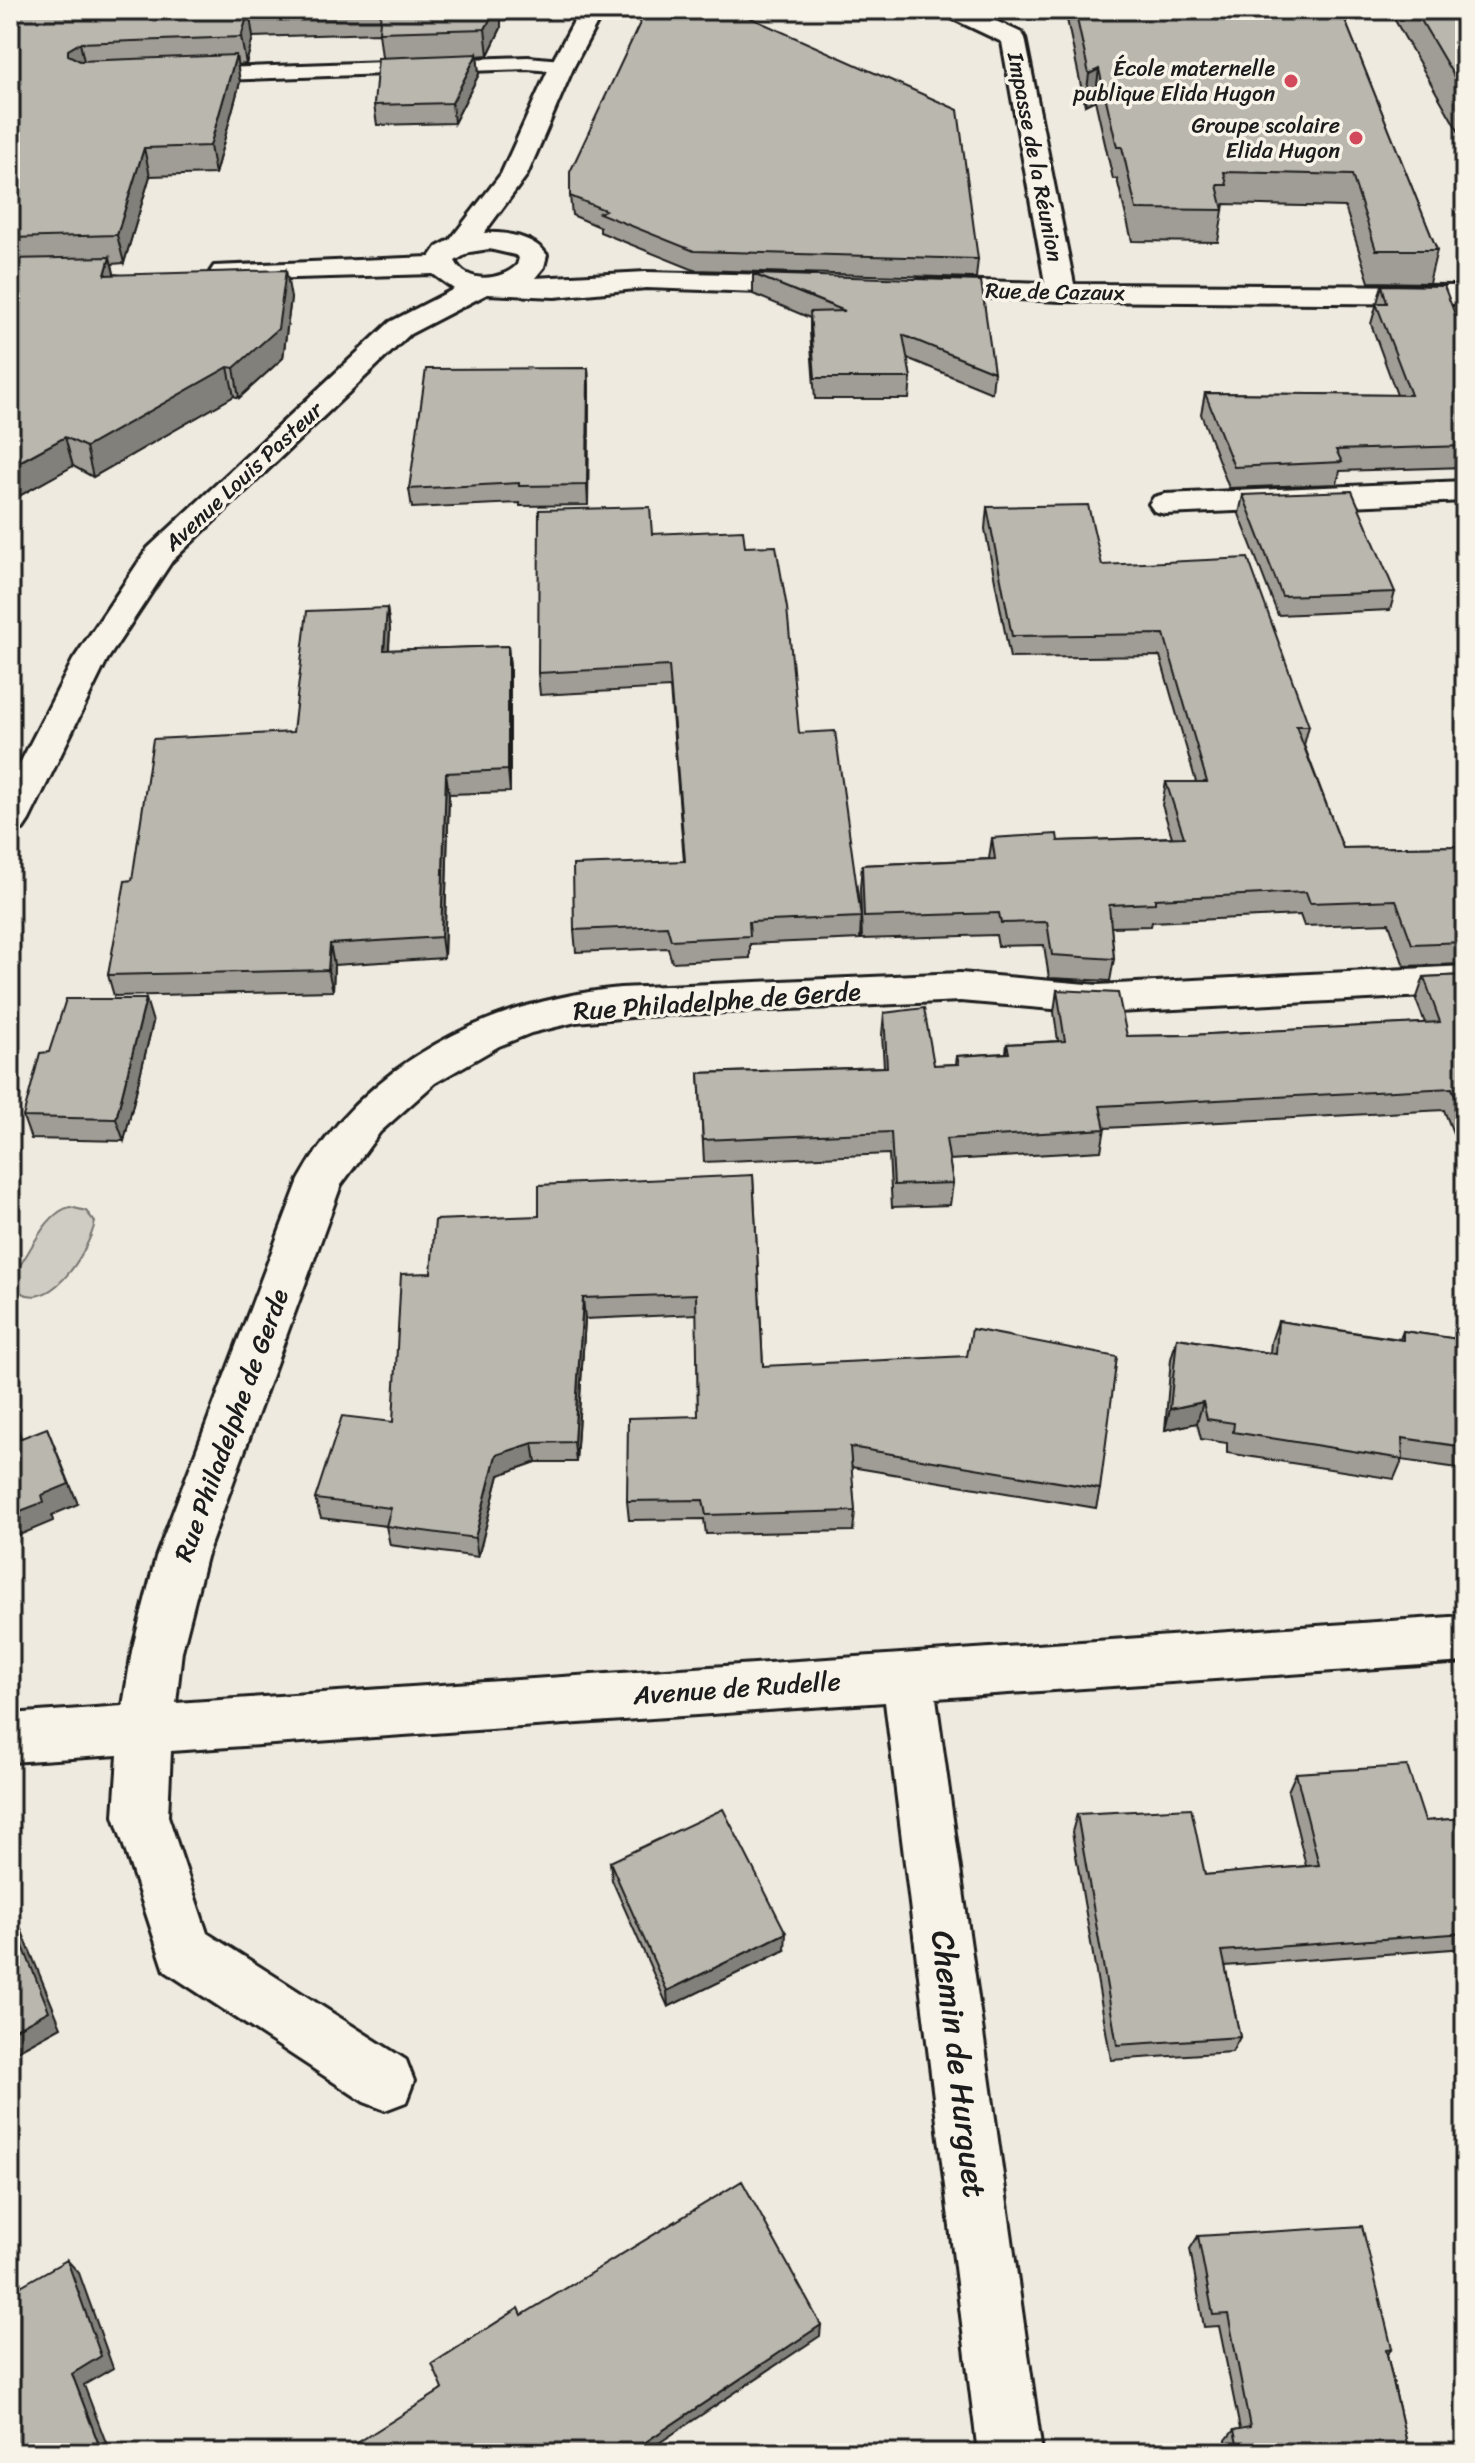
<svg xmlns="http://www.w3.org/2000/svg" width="1475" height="2463" font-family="Sriracha,sans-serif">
<rect width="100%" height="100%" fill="#eeeae0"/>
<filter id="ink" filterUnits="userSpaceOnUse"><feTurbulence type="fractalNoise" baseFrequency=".0125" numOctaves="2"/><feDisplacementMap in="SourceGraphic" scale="16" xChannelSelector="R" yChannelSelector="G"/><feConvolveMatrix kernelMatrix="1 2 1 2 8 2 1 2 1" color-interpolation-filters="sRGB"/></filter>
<g filter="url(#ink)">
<!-- green -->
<path fill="#cfccc3" stroke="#767470" stroke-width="2" d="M70 1207 86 1211 95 1222C89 1251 46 1323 12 1285V1277C29 1256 45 1212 70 1207Z"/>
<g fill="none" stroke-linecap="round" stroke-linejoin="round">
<defs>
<path id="service" d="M528 57 562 60 572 66 562 72 528 69 192 81 182 75 192 69Z"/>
<path id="minor" d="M580 10H604L574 66 527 175 484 233C505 232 534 236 547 255L544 267 535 278 646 272 813 276 823 279 827 285 823 291 813 294 646 288 555 297 487 294 410 334 172 561 107 660 29 820 23 829 10 832V783L73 660 148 548 390 322 454 289 433 274 224 280 214 278 210 272 214 266 430 257 437 247 450 240 501 174 550 66ZM489 249 515 255 519 258 517 265C501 281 466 284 455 261L470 252Z
M944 10H972L1022 33 1025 38 1074 284 1465 286V304L1061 301 911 294 907 288 911 282 921 279 1045 283 1002 42 947 16Z
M1465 481V501L1165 514 1154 511 1149 504 1154 497 1165 494Z
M1465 966V994L1098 1013 960 1001 642 1016 576 1022 531 1033 499 1046 435 1083 380 1132 341 1185 206 1557 182 1651 176 1703 1465 1616V1662L936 1698 1042 2453H978L885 1702 171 1751 168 1816 207 1933 406 2060 414 2081 406 2102 385 2110 364 2102 165 1971 114 1816 118 1755 10 1762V1714L123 1706 132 1651 156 1557 299 1180C364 1062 490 1001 620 988L960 973 1098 985Z"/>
</defs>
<!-- service casing -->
<use href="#service" stroke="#1c1c1c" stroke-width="6"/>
<!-- minor casing -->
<use href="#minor" stroke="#1c1c1c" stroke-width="6"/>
<!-- service -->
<use href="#service" fill="#f7f3e8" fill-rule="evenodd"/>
<!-- minor -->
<use href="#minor" fill="#f7f3e8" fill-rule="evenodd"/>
</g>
<!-- wall -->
<path fill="#a09d96" stroke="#1c1c1c" stroke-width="2" d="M10 10H501V28L488 55 477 56 479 74 454 123 377 125 374 105 382 57 379 33 253 37 246 64 237 65 240 82 215 174 150 176 124 263 112 264 114 274 291 298 283 358 239 398 234 396 93 477 73 466 10 501Z
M1065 10H1341L1437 250 1429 283 1369 282 1345 207 1224 204 1218 242 1132 241 1117 179H1113L1095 100 1085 105Z
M1393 10H1465V143L1392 15Z
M570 196 978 259 976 278 694 270 600 232V227L572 215Z
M753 274 994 372 992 393 907 358 911 378 909 399H815L810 332V318L753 294Z
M1382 285 1465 340V467L1340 471 1337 484 1229 488 1201 414 1205 393 1397 395 1371 324Z
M588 368 589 387 588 505 520 506V503L412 508 409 489Z
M1243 495 1395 592 1390 610 1278 615 1239 514Z
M987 507 1102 565 1309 726 1304 745 1343 848 1465 846V964L1404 966 1389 923 1304 926 1300 915 1152 922 1151 926 1111 927 1114 959 1110 981 1049 978 1044 945 998 946 996 935 862 939 860 888 862 865 989 859 992 838 1058 841 1172 837 1162 805 1166 782H1196L1160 656 1010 658 985 529Z
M652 534 745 547 799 733 861 917 860 939 750 944V958L672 962 668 948 576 952 574 930 684 861 670 688 540 695 538 673Z
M387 608 390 629 389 650 508 646 510 668V792L449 794 444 958 334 965 333 991 114 996 108 975 132 880 293 732Z
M1465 975V1164L1444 1110 1105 1128 1101 1151 949 1160 953 1183 950 1205 892 1207 889 1154 704 1162 699 1073 884 1067 882 1035 884 1013 934 1065 956 1064 957 1056 1006 1053 1007 1044 1058 1041 1054 1012 1057 990 1127 1036 1191 1035 1425 1023 1416 1000 1424 977Z
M153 1022 124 1141 31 1139 23 1117 49 1052Z
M753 1175 763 1366 1100 1489 1096 1508 851 1467 855 1511 853 1531 706 1534 704 1519 629 1520 627 1501 698 1416 697 1314 585 1319 576 1462H536L499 1475 478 1557 390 1545 386 1526 321 1518 315 1499 393 1422 431 1273 539 1216Z
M1278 1321 1400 1339 1403 1331 1465 1340V1469L1402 1460 1394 1479 1227 1453V1443L1201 1439 1197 1423 1165 1430 1171 1359 1177 1338 1270 1353 1271 1342Z
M1296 1773 1425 1821 1465 1818V1948L1225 1966 1240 2037 1232 2052 1111 2060 1072 1832 1077 1814 1205 1875 1306 1866 1288 1791Z
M610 1862 785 1950 668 2007 612 1880Z
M1198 2236 1392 2349 1387 2354 1409 2453H1228L1226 2440 1234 2430 1240 2429 1219 2326 1204 2327 1190 2249Z"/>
<!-- shaded-wall -->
<path fill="#82807a" stroke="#1c1c1c" stroke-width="2" d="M249 10 253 37 246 64 241 37Z
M495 10H501V28L488 55 485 29Z
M80 43 86 70 68 55V50Z
M477 54 479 74 454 123 452 103Z
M236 55 240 82 215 174 210 146Z
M1099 69 1095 100 1085 105 1089 74Z
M144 148 150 176 124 263 117 235Z
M110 257 117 286 105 275Z
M286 270 291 298 283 358 239 398 234 368Z
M228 367 234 396 93 477 86 447Z
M588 368 589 387 588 505 587 485Z
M65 437 73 466 10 501V467Z
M387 608 390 629 387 672 384 650Z
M508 646 510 668V792L508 770Z
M446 773 449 794 444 958 441 937Z
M330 944 334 965 333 991 328 970Z
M146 999 153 1022 124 1141 116 1119Z
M583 1298 585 1319 576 1462 574 1442Z
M1203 1402 1197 1423 1165 1430 1170 1409Z
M10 1408 29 1459 19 1439 10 1413Z
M47 1428 78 1504 52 1515 53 1521 10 1539V1515L42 1495Z
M533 1443 536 1462 499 1475 478 1557 475 1538 496 1455Z
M10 1902 61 2027 10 2055Z
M786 1933 785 1950 668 2007 667 1991Z
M67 2260 79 2273 113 2368 84 2385 110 2453H102L72 2374Z
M821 2325 820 2336 644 2453H629Z"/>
<!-- building -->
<path fill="#bab7af" stroke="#1c1c1c" stroke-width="2" d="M10 10H259H249L241 37 80 43 68 50V55L80 61 236 55 210 146 144 148 117 235 10 238Z
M381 10H495L485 29 379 32Z
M646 10H733L958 110 978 259 694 251 599 213 605 210 570 196V172Z
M1075 10H1341L1437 250H1376L1352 175 1224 172 1227 185H1217L1223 210 1136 209 1122 147H1117L1099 69 1089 74Z
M1415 10H1465V95Z
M477 54 452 103 374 105 378 58Z
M110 257 105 275 286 270 278 329 234 368 228 367 86 447 65 437 10 467V259Z
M753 274 981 281 994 372 903 335 911 378H815L810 312 845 311Z
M1382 285 1444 286 1465 340V446L1336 450 1342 462 1234 467 1205 393 1411 395 1376 303H1387Z
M588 368 587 485 519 486V483L409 489 426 369Z
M1352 491 1395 592 1282 596 1243 495Z
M1088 505 1102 565 1248 558 1309 726H1296L1343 848 1465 846V942L1412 944 1396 900 1310 903 1306 892 1155 899V903L1109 905 1114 959 1052 955 1047 922 1001 923 999 913 864 917 862 865 995 859 992 838 1057 834 1058 841 1184 837 1166 782H1207L1164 634 1012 636 987 507Z
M650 507 652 534 743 530 745 547 776 546 787 608 799 733 835 731 861 917 749 922 750 936 671 940 667 926 574 930 573 865 685 861 669 666 538 673 539 510Z
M387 608 384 650 508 646V770L446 773 441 937 330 944 328 970 108 975 125 881 132 880 153 739 293 732 307 611Z
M1465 975V1120L1452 1088 1100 1106 1105 1129 946 1139 953 1183 894 1185 891 1132 703 1140 699 1073 887 1067 884 1013 924 1008 934 1065 959 1064 957 1056 1009 1053 1007 1044 1065 1041 1057 990 1118 993 1127 1036 1191 1035 1440 1022 1424 977Z
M66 999H146L116 1119 23 1117 40 1053 49 1052Z
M753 1175 763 1366 967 1356 972 1329 1117 1357 1100 1489 850 1447 855 1511 706 1515 703 1500 627 1501 628 1418 698 1416 696 1294 583 1298 574 1442 533 1443 496 1455 475 1538 386 1526 391 1508 315 1499 342 1416 393 1422 401 1274 431 1273 435 1220 539 1216V1185Z
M1278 1321 1403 1340V1331L1465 1340V1447L1402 1438 1403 1459 1233 1432 1234 1423 1207 1419 1203 1402 1170 1409 1177 1338 1276 1354Z
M10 1413 19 1439 47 1428 69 1484 42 1495 44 1502 10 1515Z
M1407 1766 1425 1821 1465 1818V1933L1222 1951 1240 2037 1117 2045 1077 1814 1191 1808 1205 1875 1319 1865 1296 1773Z
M723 1809 786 1933 667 1991 610 1862Z
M10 1914 49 2011 10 2032Z
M742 2181 821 2325 629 2453H602V2452L599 2453H348L346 2450 443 2389 432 2364 519 2308 522 2315Z
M1362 2226 1392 2349 1386 2350 1409 2453H1239L1234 2430 1250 2427 1228 2314 1213 2315 1198 2236Z
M67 2260 101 2356 72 2374 102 2453H10V2292Z"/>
</g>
<!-- markers -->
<g fill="#d1495b" stroke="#f7f3e8" stroke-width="3">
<circle cx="1291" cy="81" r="8"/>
<circle cx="1356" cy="138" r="8"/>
</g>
<g text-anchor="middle" stroke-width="7" stroke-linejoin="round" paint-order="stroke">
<!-- far-poi labels -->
<g font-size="22" fill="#1c1c1c" stroke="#f7f3e8" text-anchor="end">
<text x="1275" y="76">École maternelle<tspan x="1275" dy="25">publique Elida Hugon</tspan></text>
<text x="1340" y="133">Groupe scolaire<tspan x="1340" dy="25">Elida Hugon</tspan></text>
</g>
<!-- far-street labels -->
<g font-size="22" fill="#1c1c1c" stroke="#f7f3e8">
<text transform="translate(1036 157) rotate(79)" y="8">Impasse de la Réunion</text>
<text transform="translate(1055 291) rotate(1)" y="8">Rue de Cazaux</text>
<text transform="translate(243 476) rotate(-43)" y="8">Avenue Louis Pasteur</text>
</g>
<!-- street labels -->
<g font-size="26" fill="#1c1c1c" stroke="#f7f3e8">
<text transform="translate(717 1001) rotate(-4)" y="9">Rue Philadelphe de Gerde</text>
<text transform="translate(231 1425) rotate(-70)" y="9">Rue Philadelphe de Gerde</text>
<text transform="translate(737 1688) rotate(-4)" y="9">Avenue de Rudelle</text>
</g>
<!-- near-street labels -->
<g font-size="32" fill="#1c1c1c" stroke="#f7f3e8">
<text transform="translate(959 2064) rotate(83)" y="11">Chemin de Hurguet</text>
</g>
</g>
<!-- margin -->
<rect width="1475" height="2463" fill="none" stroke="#f7f3e8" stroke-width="40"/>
<rect x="20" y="20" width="1435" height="2423" fill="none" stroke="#1c1c1c" stroke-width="3" filter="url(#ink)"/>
</svg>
